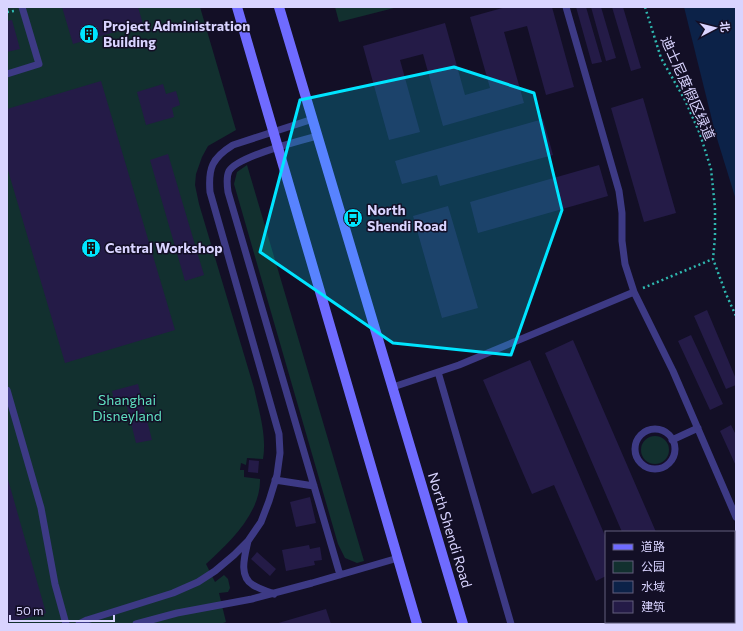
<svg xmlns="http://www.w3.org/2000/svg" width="743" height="631" font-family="Commissioner,'Noto Sans SC',sans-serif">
<rect width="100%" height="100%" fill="#130f26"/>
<!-- green -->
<path fill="#12302f" d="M7 7H200L236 130 208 146 202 157 196 174 195 185 199 204 254 388C259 411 267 436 263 459L247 458 246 465 241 463 240 470H244V477L260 479C261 513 229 543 206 564L215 582 224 575 228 579 230 588 228 592 219 593 226 622 220 624H7Z
M335 7H398L339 22Z
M247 165 364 561 357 563 345 558 338 544 234 184 237 172Z
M641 450a14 14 0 1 1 28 0a14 14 0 1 1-28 0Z"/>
<!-- water -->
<path fill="#0c2248" d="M684 7H736V200L715 132Z"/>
<!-- building -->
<path fill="#241b47" d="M62 7H138L143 24 73 44Z
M506 7H552L574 87 546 95 527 26 504 32 524 103 443 126 423 54 400 60 420 132 389 140 363 46 445 23 465 95 490 88 470 17Z
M576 7H586L602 62 592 64Z
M591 7H601L616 58 606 61Z
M612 7H623L641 68 631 71Z
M12 20 20 49 7 52V21Z
M101 81 175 330 65 363 7 167V109Z
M163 84 166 94 176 91 180 105 172 108 174 117 146 125 137 92Z
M643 98 676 213 644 222 611 108Z
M543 119 553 155 440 186 437 175 402 184 395 161Z
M168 154 204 275 185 281 150 160Z
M599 165 608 196 478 233 470 202Z
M448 206 478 308 442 318 413 216Z
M707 310 736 379V385L726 389 694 316Z
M691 335 723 404 710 410 678 341Z
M573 340 656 532H622L545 353Z
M530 360 606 538V576L596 581 554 485 532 494 483 380Z
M138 384 152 440 136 443 126 403 115 406 112 391Z
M731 425 736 435V466L720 431Z
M249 460 259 461 258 473 248 472Z
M7 476 46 613 7 623Z
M310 497 316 523 296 527 290 502Z
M309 545 310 549 320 547 322 560 314 561 315 565 286 571 282 550Z
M257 552 276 569 270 576 251 559Z
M326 609 331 624H275Z"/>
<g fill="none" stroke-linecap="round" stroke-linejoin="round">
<!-- path -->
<path stroke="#2fb8b0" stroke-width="2.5" stroke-dasharray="2 3" stroke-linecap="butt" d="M645 7 661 58 685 100 700 134 711 169 715 208V237L713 259 726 294 736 316
M7 12 14 11
M643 288 713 259"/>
<!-- lane -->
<path stroke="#3d3a85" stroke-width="7" d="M566 7 619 191 622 213V241L625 264 634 292 673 371 736 517
M7 74 39 64 22 7
M317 136C299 141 238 156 229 171 226 177 227 185 228 192L340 575
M438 372 511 624
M393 387 459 365 634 292
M7 390 41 508 55 584 66 624
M635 449a20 20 0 1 1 40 0a20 20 0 1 1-40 0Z
M672 440 698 428
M275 480 314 486
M734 537 736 536
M248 541C245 555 238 576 253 585 259 589 267 591 274 594
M734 587 736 586
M79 624 87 620 173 593 198 582 215 571 234 555 248 541 261 522 269 501 277 475 280 453 279 434 210 192C208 168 212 158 233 145L313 119
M136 624 177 613 252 599 312 583 398 558
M649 624 654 622"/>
<!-- secondary -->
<path stroke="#6f6bff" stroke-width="10" d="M237 7 417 624
M279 7 463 624"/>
</g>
<!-- marked area -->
<path fill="#00e5ff" fill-opacity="0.2" stroke="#00e5ff" stroke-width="3" stroke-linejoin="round" d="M454 67 534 93 562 210 511 355 393 343 260 252 300 100Z"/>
<!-- icons -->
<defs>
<symbol id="building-disc" viewBox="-11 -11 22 22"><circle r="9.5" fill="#00e5ff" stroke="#130f26"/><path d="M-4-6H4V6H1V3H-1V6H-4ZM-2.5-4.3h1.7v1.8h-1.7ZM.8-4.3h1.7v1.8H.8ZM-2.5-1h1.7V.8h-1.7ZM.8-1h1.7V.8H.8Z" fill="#111"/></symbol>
<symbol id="bus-disc" viewBox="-11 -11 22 22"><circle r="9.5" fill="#00e5ff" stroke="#130f26"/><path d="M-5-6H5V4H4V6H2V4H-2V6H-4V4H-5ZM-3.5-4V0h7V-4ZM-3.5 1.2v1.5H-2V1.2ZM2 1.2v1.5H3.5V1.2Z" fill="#111"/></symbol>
</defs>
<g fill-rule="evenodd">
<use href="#building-disc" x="78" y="23" width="22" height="22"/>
<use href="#bus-disc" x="342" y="207" width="22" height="22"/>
<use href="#building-disc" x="80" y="237" width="22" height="22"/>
</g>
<g text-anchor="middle" stroke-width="3" stroke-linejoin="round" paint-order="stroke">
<!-- poi labels -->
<g font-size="14" font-weight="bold" fill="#d9d4ff" stroke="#130f26" text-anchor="start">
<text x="103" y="31">Project Administration<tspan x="103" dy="16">Building</tspan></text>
<text x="367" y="215">North<tspan x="367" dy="16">Shendi Road</tspan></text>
<text x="105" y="253">Central Workshop</text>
</g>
<!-- street labels -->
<g font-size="14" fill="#d9d4ff" stroke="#130f26">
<text transform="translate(688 88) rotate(66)" y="5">迪士尼度假区绿道</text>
<text transform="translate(450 530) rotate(73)" y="5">North Shendi Road</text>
</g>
<!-- park labels -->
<g font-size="14" fill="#5fe0c0" stroke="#130f26">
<text x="127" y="405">Shanghai<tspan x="127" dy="16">Disneyland</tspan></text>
</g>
</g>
<!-- border -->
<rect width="743" height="631" fill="none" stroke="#d9d4ff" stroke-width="16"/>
<!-- legend -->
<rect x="605" y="531" width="130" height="92" fill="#130f26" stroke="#625e7d"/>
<rect x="613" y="544" width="20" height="6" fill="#6f6bff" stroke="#625e7d"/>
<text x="641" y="551" font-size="12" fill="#d9d4ff">道路</text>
<rect x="613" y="561" width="20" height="12" fill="#12302f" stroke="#625e7d"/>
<text x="641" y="571" font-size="12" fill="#d9d4ff">公园</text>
<rect x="613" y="581" width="20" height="12" fill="#0c2248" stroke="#625e7d"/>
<text x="641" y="591" font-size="12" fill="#d9d4ff">水域</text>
<rect x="613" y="601" width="20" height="12" fill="#241b47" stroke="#625e7d"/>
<text x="641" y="611" font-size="12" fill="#d9d4ff">建筑</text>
<!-- north arrow -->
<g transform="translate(715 28) rotate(83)" stroke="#130f26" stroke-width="3" paint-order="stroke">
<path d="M0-3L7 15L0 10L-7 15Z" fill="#d9d4ff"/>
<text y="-6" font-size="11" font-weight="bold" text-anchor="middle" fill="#d9d4ff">北</text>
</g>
<!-- scale -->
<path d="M10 615v6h104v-6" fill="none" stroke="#d9d4ff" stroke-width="2"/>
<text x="16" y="615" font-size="12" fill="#d9d4ff" stroke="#130f26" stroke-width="3" paint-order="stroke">50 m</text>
</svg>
